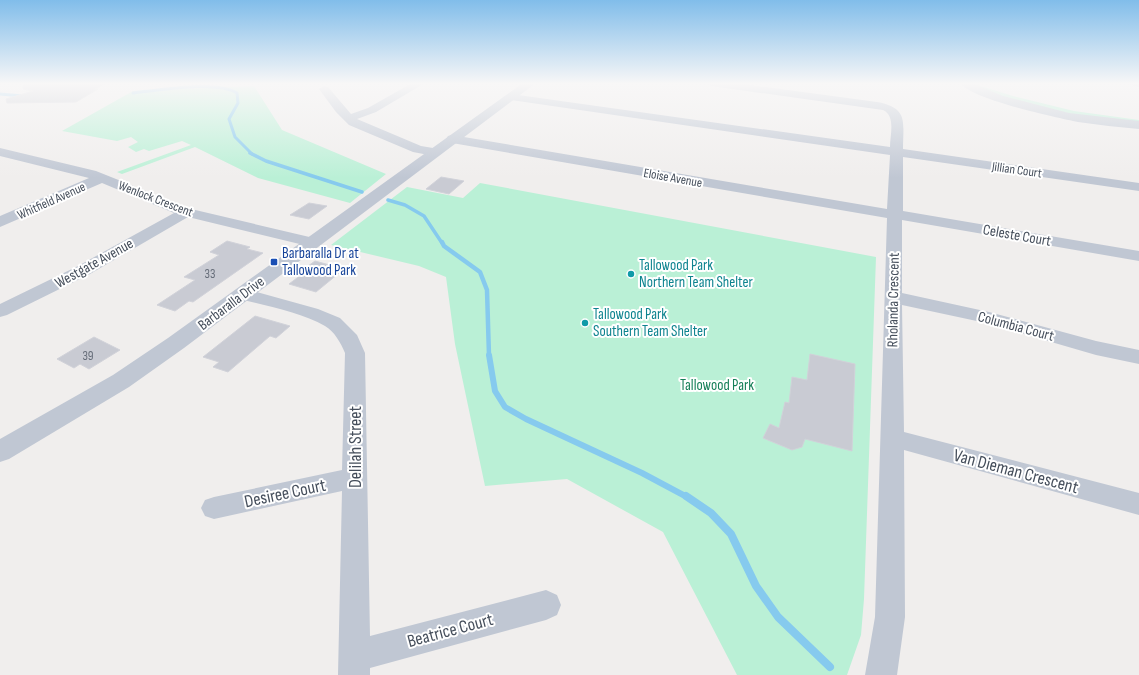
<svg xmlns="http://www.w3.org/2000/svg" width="1139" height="675" font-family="'Sofia Sans Condensed',sans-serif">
<rect width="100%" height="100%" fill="#f0eeed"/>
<!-- green -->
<path fill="#baf0d6" d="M971 83 1013 96 1074 111 1139 120V124L1088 118 1000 97Z
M254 86 282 130 386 174 350 203 258 178 195 147 122 174 117 172 191 145 182 141 149 151 144 149 136 152 128 147 138 142 131 137 117 141 62 131 133 91Z
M480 183 876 257 864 599 861 635 847 675H737L663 532 567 479 485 486 455 344 446 277 419 266 331 245 407 187 463 198Z"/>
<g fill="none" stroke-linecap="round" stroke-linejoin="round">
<!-- stream-far4 -->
<path stroke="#86caee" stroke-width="3" d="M133 93C158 90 216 80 237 93L238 103 229 119 235 137 252 154
M0 94 23 96"/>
<!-- stream-far3 -->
<path stroke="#86caee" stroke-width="3.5" d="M250 153 266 161 362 192
M388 200 405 205 424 216 442 243"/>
<!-- stream-far2 -->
<path stroke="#86caee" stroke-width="4.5" d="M442 242 444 246 480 272 487 290 489 356"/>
<!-- stream-far1 -->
<path stroke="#86caee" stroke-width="6" d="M489 355 495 391 505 407 526 419 642 473 687 497"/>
<!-- stream -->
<path stroke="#86caee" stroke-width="8" d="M686 496 711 513 731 534 756 586 778 617 830 667"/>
</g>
<!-- building -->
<path fill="#c9cbd3" stroke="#d1d2d9" d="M24 83H107L95 89H98L76 102 7 103 6 99 33 91 23 89Z
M441 177 464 181 449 194 426 189Z
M309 203 327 206 309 219 290 215Z
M227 241 250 247 247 249 263 253 193 302 189 301 175 311 157 305 195 280 184 277 219 255 210 252Z
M315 261 344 269 316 292 289 284 301 275 297 274Z
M255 316 290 326 276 338 270 336 228 372 213 367 219 362 203 357Z
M94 337 120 350 89 369 80 364 74 368 57 359Z
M810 354 855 364 852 451 805 439 802 447 792 450 763 438 770 424 779 428 785 402 789 403 792 377 807 380Z"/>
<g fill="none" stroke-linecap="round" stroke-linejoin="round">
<!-- minor -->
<path fill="#c0c7d3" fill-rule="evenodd" d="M412 83H425L376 112 357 119 421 146 439 149 440 152 439 155 434 156 413 152 349 125 336 112 319 89 324 86 328 87 351 114 368 108Z
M706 83H735L877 102C909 108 903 122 903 149L1139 183V191L903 157V211L1139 251V261L902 220V293L989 312 1096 341 1139 350V364L1096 355 986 323 902 305 904 432 1139 493V515L904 450 905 617 897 675H865L875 617 887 218 452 143 448 142 446 139 448 136 452 135 887 209 890 155 511 100 506 97 511 94 890 147C890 135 896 116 883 110L711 86Z
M960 83H972L1003 96 1069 113 1139 121V129C1119 127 1098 125 1078 122 1055 117 973 100 960 83Z
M0 148 96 171 191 209 318 239 320 242 318 245 312 247 188 217 90 274 7 315 0 317V304L78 266 174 213 102 183 0 227V216L89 178 0 156Z
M242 288 318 309 340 318 357 335 365 353 370 636 546 590 557 595 561 605 557 615 546 620 370 668V675H338L342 491 214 519 205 516 201 508 205 500 214 497 342 470 345 353C341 343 334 331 325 326 301 312 262 305 236 298L233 294 236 290Z"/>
<!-- tertiary -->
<path fill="#c0c7d3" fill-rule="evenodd" d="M523 83H536L184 348 129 387 9 459 0 462V439L113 375 168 338Z
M1129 83H1139V87L1131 85Z"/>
</g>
<!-- sky -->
<linearGradient id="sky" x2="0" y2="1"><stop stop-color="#81bdea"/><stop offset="0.47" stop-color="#f8f7f7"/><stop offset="1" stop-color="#f8f7f7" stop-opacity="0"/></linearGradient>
<rect width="1139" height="178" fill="url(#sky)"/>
<!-- markers -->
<rect fill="#1a4fb4" stroke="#fff" stroke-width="1.5" x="270" y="258" width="8" height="8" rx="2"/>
<g fill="#0f9aa8" stroke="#fff" stroke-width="1.5">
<circle cx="631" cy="274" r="4"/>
<circle cx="585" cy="323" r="4"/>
</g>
<g text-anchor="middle" stroke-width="4" stroke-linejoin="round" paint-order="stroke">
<!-- far-street labels -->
<g font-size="13" fill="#454e5b" stroke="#fff">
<text transform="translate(1017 169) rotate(8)" y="5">Jillian Court</text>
<text transform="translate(673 177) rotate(10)" y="5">Eloise Avenue</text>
<text transform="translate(156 198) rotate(21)" y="5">Wenlock Crescent</text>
<text transform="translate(51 200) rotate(-24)" y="5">Whitfield Avenue</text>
</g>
<!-- number labels -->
<g font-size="13" fill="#666d79">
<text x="210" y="278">33</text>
<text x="88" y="360">39</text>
</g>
<!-- street labels -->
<g font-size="15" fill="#454e5b" stroke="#fff">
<text transform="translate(1017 235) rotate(10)" y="5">Celeste Court</text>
<text transform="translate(94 263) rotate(-29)" y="5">Westgate Avenue</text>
<text transform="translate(893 300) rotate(-89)" y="5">Rholanda Crescent</text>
<text transform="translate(231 303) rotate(-37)" y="5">Barbaralla Drive</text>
<text transform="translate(1016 326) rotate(15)" y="5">Columbia Court</text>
</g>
<!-- transit labels -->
<g font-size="15" fill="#164399" stroke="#fff" text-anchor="start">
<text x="282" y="258">Barbaralla Dr at<tspan x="282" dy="17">Tallowood Park</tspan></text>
</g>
<!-- culture labels -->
<g font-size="15" fill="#0d838f" stroke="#fff" text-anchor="start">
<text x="639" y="270">Tallowood Park<tspan x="639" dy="17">Northern Team Shelter</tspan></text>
<text x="593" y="319">Tallowood Park<tspan x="593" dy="17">Southern Team Shelter</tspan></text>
</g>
<!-- park labels -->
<g font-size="15" fill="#147e57" stroke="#fff">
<text x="717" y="390">Tallowood Park</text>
</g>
<!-- near-street labels -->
<g font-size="18" fill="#454e5b" stroke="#fff">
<text transform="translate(355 447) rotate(-90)" y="6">Delilah Street</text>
<text transform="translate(1016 471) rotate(15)" y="6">Van Dieman Crescent</text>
<text transform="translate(285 493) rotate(-12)" y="6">Desiree Court</text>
<text transform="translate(450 630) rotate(-15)" y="6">Beatrice Court</text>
</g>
</g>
</svg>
